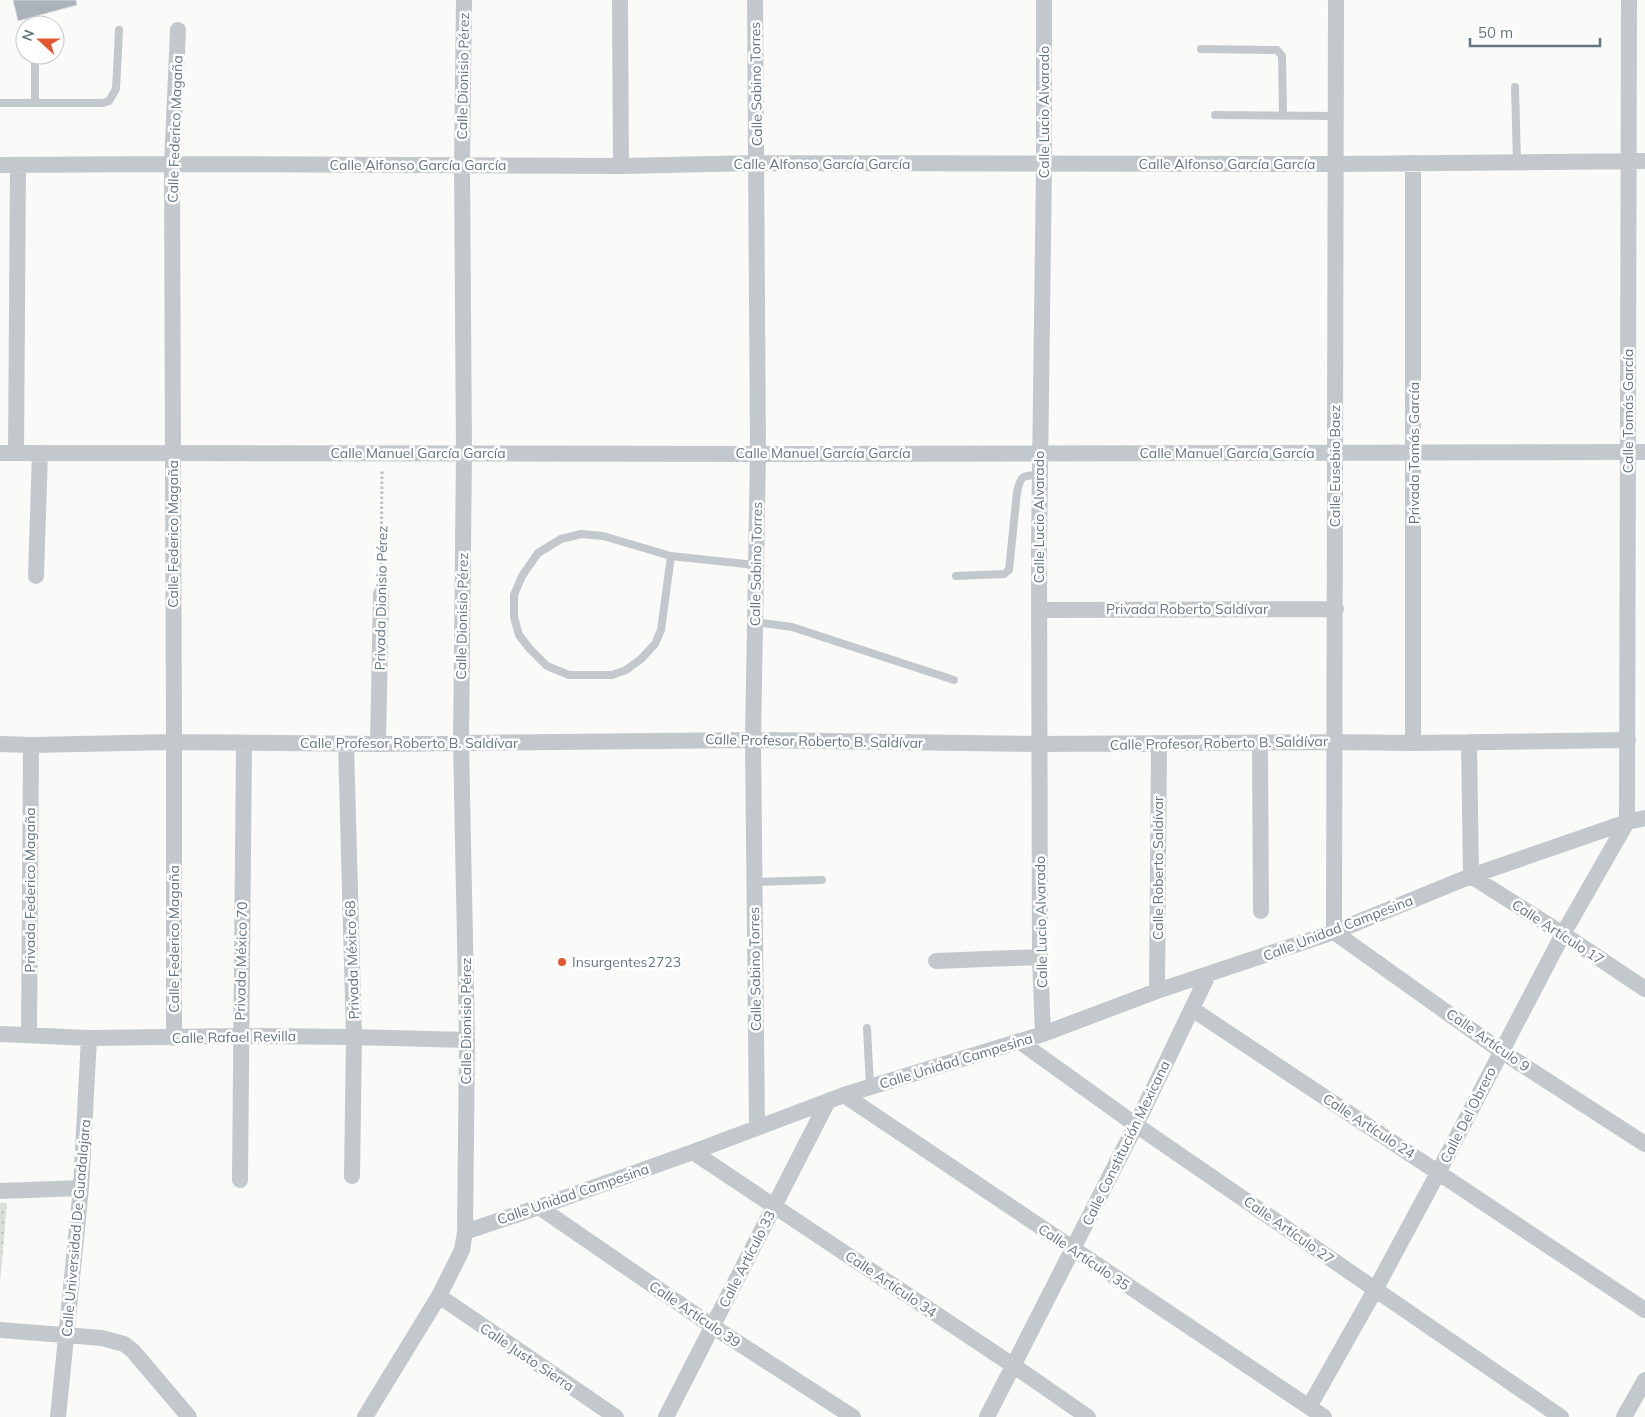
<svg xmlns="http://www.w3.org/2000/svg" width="1645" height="1417" font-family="Mulish,sans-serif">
<defs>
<pattern id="grass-dots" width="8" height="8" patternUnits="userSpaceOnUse" patternTransform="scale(1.25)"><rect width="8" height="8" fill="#dadfd7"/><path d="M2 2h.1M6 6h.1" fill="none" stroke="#b4b9b4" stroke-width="1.8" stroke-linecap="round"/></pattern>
</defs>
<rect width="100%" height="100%" fill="#fafaf8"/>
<!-- grass -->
<path fill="url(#grass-dots)" d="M0 1203H7L0 1283Z"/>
<!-- building -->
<path fill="#aab3b9" stroke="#dcdcda" d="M13 0H76L77 5 18 21Z"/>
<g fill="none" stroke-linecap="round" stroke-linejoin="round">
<!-- path -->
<path stroke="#bbbfc2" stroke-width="3" stroke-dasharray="2.5 2.5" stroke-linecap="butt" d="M381 579 382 470"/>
<!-- service -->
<path stroke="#c3c8cc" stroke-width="8" d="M35 25V24
M1201 49 1277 50 1282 56 1283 115
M1515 87 1517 162
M0 103H103L109 101 116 89 119 30
M35 103V55
M1215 115 1336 116
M671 556 603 536 581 534 561 539 538 553 522 576 514 595V617L519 635 529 648 547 666 569 675H612L626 670 641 659 655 644 661 630 671 556 755 565
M956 576 1004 574 1009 570 1017 492C1021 474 1023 476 1039 475
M755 622 792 627 954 680
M754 882 822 880
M867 1028 870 1087"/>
<!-- minor -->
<path stroke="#c3c8cc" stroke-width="16" d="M620 0 621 166
M755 0 758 453 753 740 757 1128
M1336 0 1334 932 1501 1051 1645 1144
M1413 163V743
M0 165 172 164 621 166 757 163 1336 164 1645 161
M0 453C548 454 1097 455 1645 452
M16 453 18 165
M36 576 40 453
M1039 610 1336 609
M1469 742 1471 876 1563 934 1645 989
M0 744 31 745 174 742 378 744 753 740 1040 744 1336 742 1413 743 1628 740
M346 744 354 1037 352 1176
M378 744 381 594
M1260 744 1261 911
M936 961 1040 957
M1157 991 1159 744
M1192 1009 1645 1310
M0 1034 89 1038 240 1036 354 1037 467 1040
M1043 1034 1040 957 1039 548 1044 165V0
M29 1035 31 745
M174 1038V742L172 164 178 30
M1019 1041 1136 1125 1561 1417
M844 1095 1324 1417
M693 1152 1014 1366 1088 1417
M240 1180 244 743
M0 1191 81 1188
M539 1207 712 1326 853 1417
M465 1232 539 1207 693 1152 844 1095 1043 1034 1157 991 1334 932 1471 876 1627 822 1645 818
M439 1296 616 1417
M0 1330 102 1338 124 1344 133 1351 189 1417
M1309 1407 1375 1290 1439 1171 1563 934 1627 822 1629 0
M58 1417 81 1188 89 1038
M365 1417 439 1296 462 1250 465 1232 467 1040 461 743 464 453 462 166 464 0
M666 1417 828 1101
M987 1417 1136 1125 1208 975
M1624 1417 1645 1380"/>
</g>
<!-- markers -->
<circle fill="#e4572e" stroke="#fff" stroke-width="2" cx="562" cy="962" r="5"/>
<g text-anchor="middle" stroke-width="5" stroke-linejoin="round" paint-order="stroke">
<!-- street labels -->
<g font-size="14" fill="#657683" stroke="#fff">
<text transform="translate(463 76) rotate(-89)" y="5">Calle Dionisio Pérez</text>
<text transform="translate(756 84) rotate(-91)" y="5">Calle Sabino Torres</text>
<text transform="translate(1044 112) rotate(-90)" y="5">Calle Lucio Alvarado</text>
<text transform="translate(175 129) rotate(-88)" y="5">Calle Federico Magaña</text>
<text x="822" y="169">Calle Alfonso García García</text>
<text x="1227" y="169">Calle Alfonso García García</text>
<text x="418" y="170">Calle Alfonso García García</text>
<text transform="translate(1628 411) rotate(-90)" y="5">Calle Tomás García</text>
<text x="418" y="458">Calle Manuel García García</text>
<text x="823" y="458">Calle Manuel García García</text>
<text x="1227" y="458">Calle Manuel García García</text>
<text transform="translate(1414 453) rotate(-90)" y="5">Privada Tomás García</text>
<text transform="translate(1335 466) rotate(-90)" y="5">Calle Eusebio Baez</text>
<text transform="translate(1039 517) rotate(-90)" y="5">Calle Lucio Alvarado</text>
<text transform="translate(173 534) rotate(-90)" y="5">Calle Federico Magaña</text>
<text transform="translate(756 564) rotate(-89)" y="5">Calle Sabino Torres</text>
<text transform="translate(381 598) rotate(-89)" y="5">Privada Dionisio Pérez</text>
<text x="1187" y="614">Privada Roberto Saldívar</text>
<text transform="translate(462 616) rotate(-89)" y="5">Calle Dionisio Pérez</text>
<text transform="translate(814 741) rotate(1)" y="5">Calle Profesor Roberto B. Saldívar</text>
<text x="409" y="748">Calle Profesor Roberto B. Saldívar</text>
<text transform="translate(1219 743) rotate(-1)" y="5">Calle Profesor Roberto B. Saldívar</text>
<text transform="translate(1158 868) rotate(-90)" y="5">Calle Roberto Saldívar</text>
<text transform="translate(30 890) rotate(-90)" y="5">Privada Federico Magaña</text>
<text transform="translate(1041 922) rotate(-91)" y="5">Calle Lucio Alvarado</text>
<text transform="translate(1338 928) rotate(-21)" y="5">Calle Unidad Campesina</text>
<text transform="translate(1558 932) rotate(33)" y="5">Calle Artículo 17</text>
<text transform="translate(174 939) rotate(-90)" y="5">Calle Federico Magaña</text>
<text transform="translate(352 960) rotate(-92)" y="5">Privada México 68</text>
<text transform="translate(241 961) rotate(-89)" y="5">Privada México 70</text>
<text transform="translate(755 969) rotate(-91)" y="5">Calle Sabino Torres</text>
<text transform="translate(466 1021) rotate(-90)" y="5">Calle Dionisio Pérez</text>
<text transform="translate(234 1037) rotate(-1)" y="5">Calle Rafael Revilla</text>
<text transform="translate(1488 1040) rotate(35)" y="5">Calle Artículo 9</text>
<text transform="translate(956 1061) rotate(-17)" y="5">Calle Unidad Campesina</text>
<text transform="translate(1468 1115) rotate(-63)" y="5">Calle Del Obrero</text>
<text transform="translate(1369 1126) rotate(33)" y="5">Calle Artículo 24</text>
<text transform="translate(1126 1143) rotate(-64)" y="5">Calle Constitución Mexicana</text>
<text transform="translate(573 1194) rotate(-19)" y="5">Calle Unidad Campesina</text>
<text transform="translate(76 1228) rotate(-85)" y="5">Calle Universidad De Guadalajara</text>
<text transform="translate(1289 1230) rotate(35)" y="5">Calle Artículo 27</text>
<text transform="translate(1084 1257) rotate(34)" y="5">Calle Artículo 35</text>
<text transform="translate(747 1259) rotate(-63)" y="5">Calle Artículo 33</text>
<text transform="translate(891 1284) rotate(34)" y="5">Calle Artículo 34</text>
<text transform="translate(695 1314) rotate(34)" y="5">Calle Artículo 39</text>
<text transform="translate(527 1357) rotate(34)" y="5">Calle Justo Sierra</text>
</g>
<!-- poi labels -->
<g font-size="14" fill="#657683" stroke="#fff" text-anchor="start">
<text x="572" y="967">Insurgentes2723</text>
</g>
</g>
<!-- north arrow -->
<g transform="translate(40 40) rotate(291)"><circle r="24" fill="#ffffff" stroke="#c1c8cd"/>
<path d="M0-4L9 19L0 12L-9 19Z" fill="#e4572e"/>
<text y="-8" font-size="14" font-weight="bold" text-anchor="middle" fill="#657683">N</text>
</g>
<!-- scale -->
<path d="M1470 38v8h130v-8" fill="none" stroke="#657683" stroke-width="2.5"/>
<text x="1478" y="38" font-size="15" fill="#657683" stroke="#ffffff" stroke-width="4" paint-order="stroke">50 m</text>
</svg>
